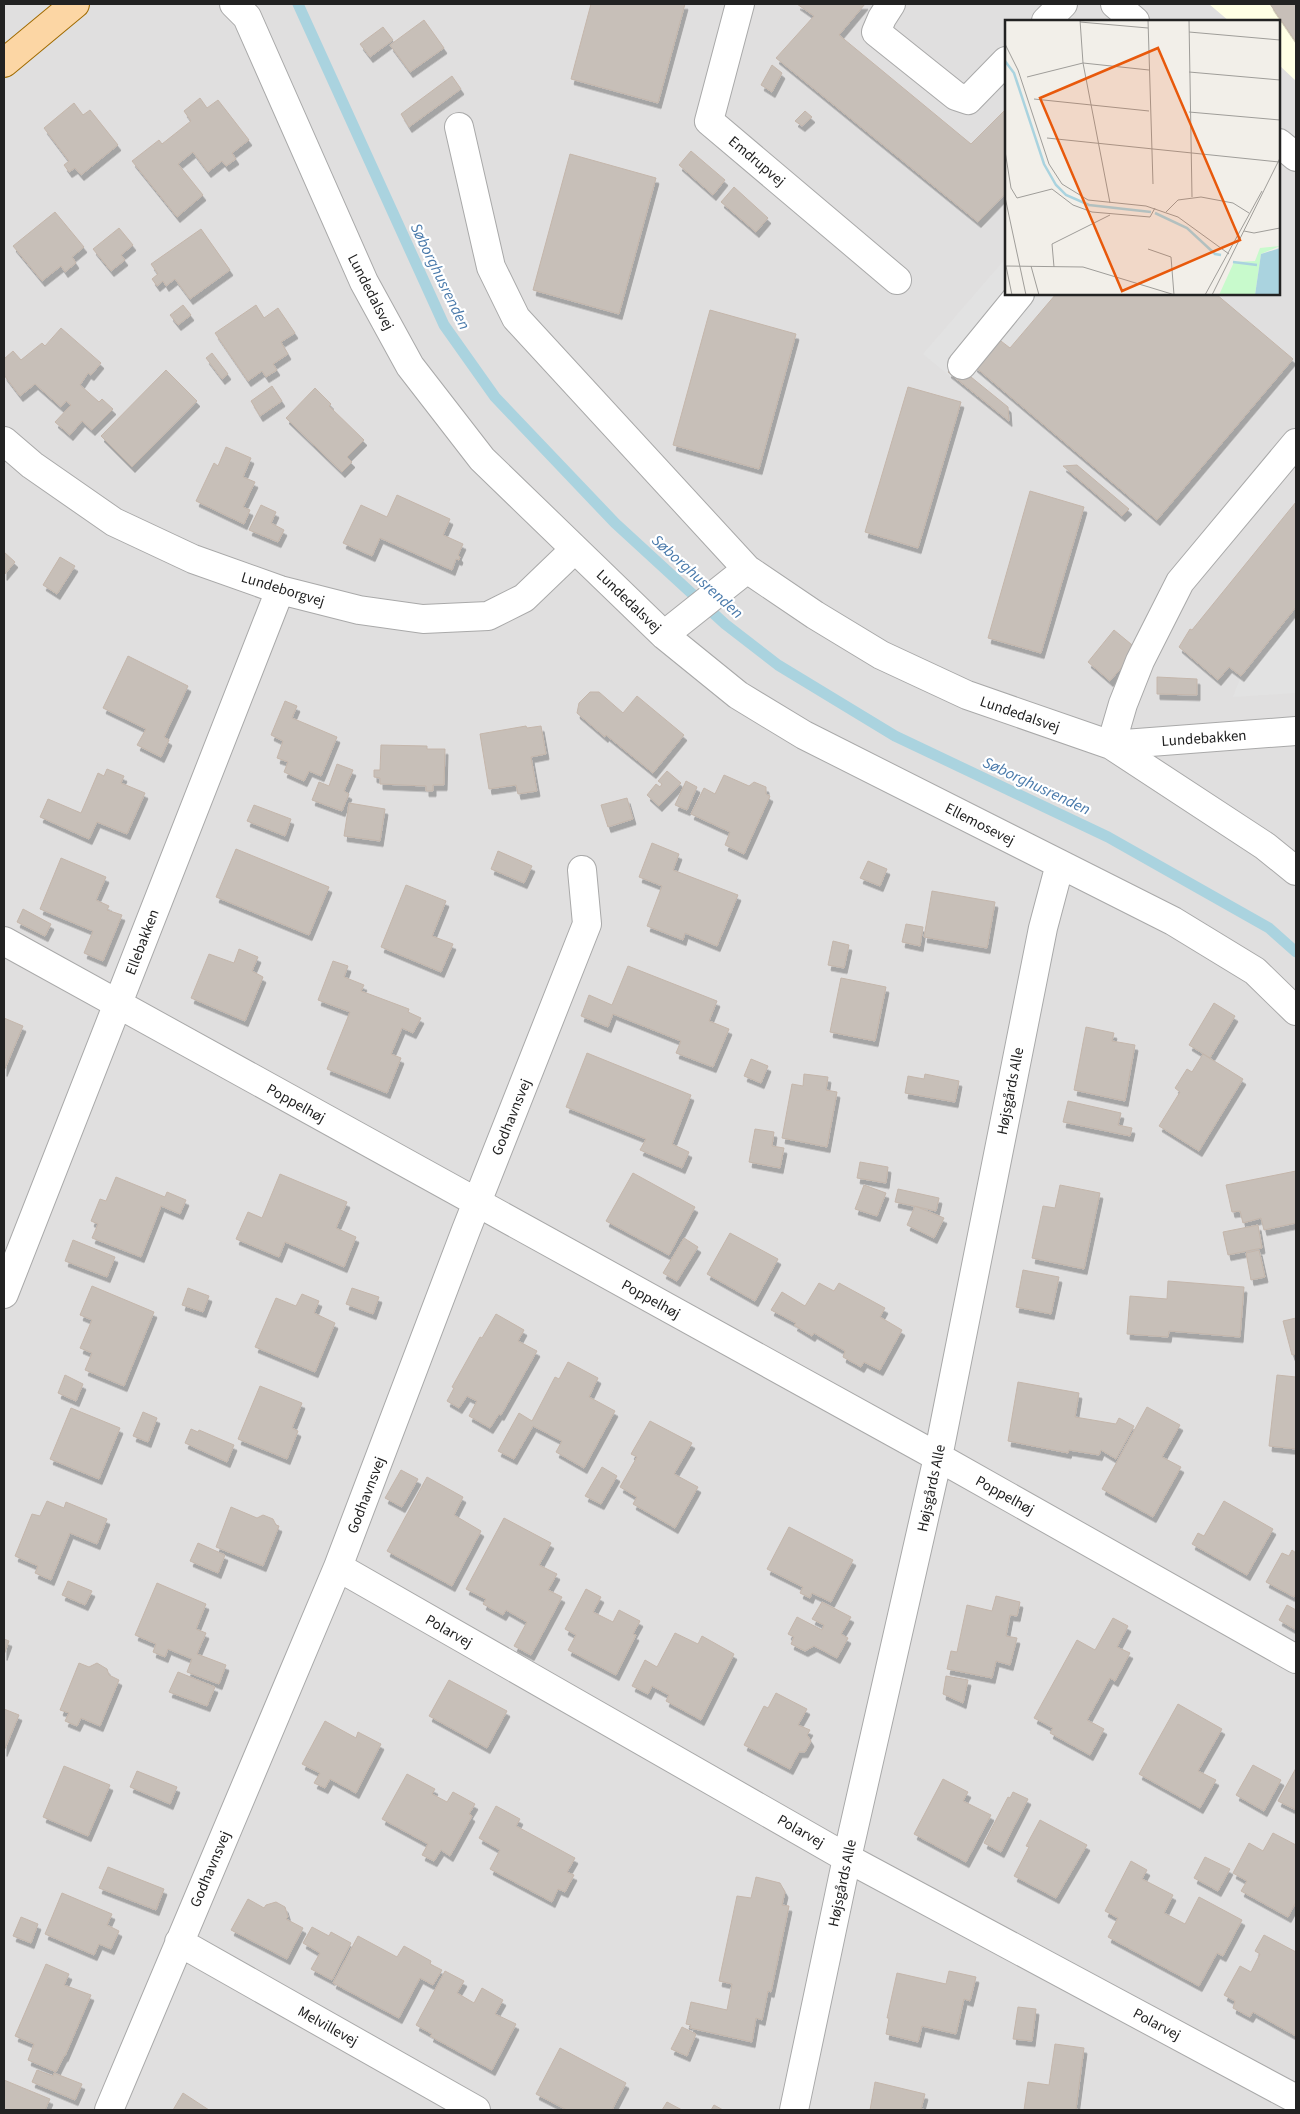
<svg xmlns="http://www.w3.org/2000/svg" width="1300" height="2114" font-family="'Source Sans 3',sans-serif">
<defs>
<filter id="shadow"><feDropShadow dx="3" dy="5.5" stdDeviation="0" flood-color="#0004"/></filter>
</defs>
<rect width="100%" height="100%" fill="#f2efe9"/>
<!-- residential -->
<path fill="#e0dfdf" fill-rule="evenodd" d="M4 4H1296V2110H4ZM1006 21H1279V294H1006Z"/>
<!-- education -->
<path fill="#ffffe5" d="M1209 4H1296V81L1279 65V21H1229Z"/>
<!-- parking -->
<path fill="#e2e2e2" d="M1006 258V294H1066L979 400 923 354Z
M1296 607V693L1233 697 1241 676Z"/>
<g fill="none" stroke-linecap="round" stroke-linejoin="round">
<!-- stream -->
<path stroke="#aad3df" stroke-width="11" d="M298 4 444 325 495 397 615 523 725 624 778 665 895 736 1108 837 1269 928 1296 952"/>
</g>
<!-- building -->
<path fill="#c7bfb8" stroke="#c4b6ab" filter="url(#shadow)" d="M591 4H685L658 103 571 79Z
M797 4H865L839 35 971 144 1006 109V193L978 222 776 58 814 16Z
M1270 4H1296V42Z
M424 20 444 48 410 72 390 45Z
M383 27 393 40 370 57 360 44Z
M772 65 782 73 772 92 761 85Z
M452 76 461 89 409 127 401 114Z
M200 98 207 108 218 100 249 140 232 153 236 159 226 166 222 161 208 172 193 152 178 164 203 195 177 217 132 161 159 140 162 144 191 121 184 111Z
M74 103 83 115 90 110 118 145 81 175 75 168 69 172 64 165 69 161 44 128Z
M805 111 812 117 802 126 795 121Z
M691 151 725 180 713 195 679 165Z
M570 154 656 178 619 314 533 290Z
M734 187 768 218 756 232 721 202Z
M55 212 84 247 72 257 76 263 65 272 61 266 42 281 13 246Z
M119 228 133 245 121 255 125 260 111 271 93 249Z
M201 229 230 270 190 299 175 279 166 286 163 281 157 286 152 279 158 274 151 264Z
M1056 294H1216L1293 359 1157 520 974 366 997 338 1010 348Z
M183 305 191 315 178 325 170 315Z
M256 305 264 318 278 308 295 333 281 342 288 354 273 364 277 370 266 377 262 371 248 381 215 333Z
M710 310 796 334 759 469 673 445Z
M61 328 101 363 91 375 88 373 80 385 99 402 102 399 113 409 92 430 82 421 70 435 55 422 71 405 66 401 61 407 35 384 20 396 4 375V359L13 351 21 360 42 343 45 346Z
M212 353 228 374 222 379 206 358Z
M955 364 1008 407 1009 421 948 372Z
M166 370 197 401 132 467 101 436Z
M272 386 282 401 260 416 251 401Z
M908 387 961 402 918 548 865 532Z
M315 388 331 404 329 406 364 440 347 457 352 462 342 472 286 418Z
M226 447 251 458 243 477 255 482 243 507 250 510 244 524 196 501 214 463 218 466Z
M1077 465 1129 509 1122 516 1063 466Z
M1030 491 1084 507 1041 653 988 638Z
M397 495 450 519 443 535 463 544 458 555 460 557 459 560 456 559 452 570 380 538 372 556 343 543 361 505 387 517Z
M1296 502V607L1241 676 1229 667 1218 680 1179 647 1190 629 1192 630Z
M261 505 276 512 271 523 284 530 278 542 249 530Z
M4 552 15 562 4 575Z
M60 557 75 566 57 594 43 585Z
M1114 630 1137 649 1110 681 1088 662Z
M128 656 188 686 164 737 169 740 161 757 137 745 146 729 103 708Z
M1157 677 1197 679V695L1157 694Z
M590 692H599L623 713 637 696 684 735 653 773 606 735 605 737 577 713 579 703Z
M285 701 297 706 292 718 337 737 321 776 309 771 304 781 284 772 288 762 277 758 283 741 271 735Z
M526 726 527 728 541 726 546 754 531 757 537 791 518 794 516 785 489 789 480 734Z
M381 745 427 746V749H445L444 785H433V791H426V786L380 784V778L374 777V770H380Z
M337 764 353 770 344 791 349 794 342 811 312 800 319 782 329 786Z
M107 769 124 776 121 783 145 793 127 834 97 822 89 839 40 817 48 799 81 813 98 773 104 776Z
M667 771 681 783 659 806 647 795 656 784 660 787 662 784 658 781Z
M724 775 749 786 754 782 766 787V794L770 796 744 854 725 845 730 832 691 814 704 788 715 794Z
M686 781 697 787 687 810 675 805Z
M627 798 633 819 608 827 601 805Z
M349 803 385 809 380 841 344 836Z
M254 805 291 819 285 836 247 821Z
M652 843 679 854 673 870 738 895 717 946 685 933 683 940 647 926 662 886 639 877Z
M236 849 329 887 309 935 216 897Z
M498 851 532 866 524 883 491 869Z
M61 858 106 877 96 900 109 906 107 910 122 915 103 961 84 953 93 931 40 909Z
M868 861 887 869 880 886 860 878Z
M406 885 446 901 432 936 453 944 441 972 381 947Z
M932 891 995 902 987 948 924 937Z
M23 909 51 924 45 936 17 922Z
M906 924 923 927 920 946 902 942Z
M833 941 849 945 844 968 828 965Z
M239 949 258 957 252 971 263 977 245 1021 191 998 209 954 234 963Z
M333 961 348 966 344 977 364 985 361 991 409 1009 408 1012 421 1018 413 1033 402 1028 391 1054 401 1058 387 1093 327 1069 350 1012 318 1000Z
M628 966 717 1001 709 1021 729 1029 713 1067 676 1053 681 1041 613 1014 608 1027 581 1016 589 995 612 1005Z
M841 978 886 987 875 1041 830 1032Z
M1214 1003 1235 1016 1210 1058 1189 1045Z
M4 1018 23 1026 4 1071Z
M1086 1027 1114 1033 1112 1041 1135 1045 1125 1101 1074 1090Z
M587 1053 691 1095 672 1144 689 1152 682 1168 640 1150 646 1139 566 1107Z
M1203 1054 1243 1079 1199 1151 1159 1126 1180 1092 1175 1088 1187 1069 1192 1072Z
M751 1059 768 1066 761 1083 744 1076Z
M804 1074 828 1077 826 1090 837 1092 827 1147 782 1138 792 1084 803 1086Z
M925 1074 959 1081 955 1102 905 1093 908 1076 924 1079Z
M1068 1101 1121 1113 1118 1125 1132 1128 1130 1136 1063 1122Z
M755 1129 774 1132 772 1146 784 1148 780 1168 749 1162Z
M860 1162 888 1167 886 1183 857 1178Z
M1296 1171V1223L1264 1230 1261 1218 1243 1223 1240 1211 1232 1212 1226 1185Z
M633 1173 695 1207 669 1255 606 1221Z
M280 1174 347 1202 336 1228 356 1237 344 1267 285 1242 279 1257 236 1239 248 1212 262 1218Z
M116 1177 165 1197 167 1192 186 1200 180 1214 161 1206 141 1257 92 1238 98 1224 91 1221 100 1199 106 1201Z
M864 1185 886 1193 877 1216 855 1209Z
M1060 1185 1100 1193 1084 1269 1032 1258 1043 1206 1055 1208Z
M898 1189 939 1198 936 1211 895 1202Z
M915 1206 944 1218 934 1238 907 1225Z
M1258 1225 1262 1248 1228 1255 1223 1232Z
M730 1233 778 1259 755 1301 707 1274Z
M684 1238 698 1247 677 1281 663 1273Z
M73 1240 115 1257 107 1277 65 1261Z
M1259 1250 1265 1277 1251 1280 1246 1253Z
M1023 1270 1059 1277 1051 1314 1016 1307Z
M1168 1281 1244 1287 1240 1337 1169 1331 1168 1337 1127 1334 1130 1296 1167 1299Z
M819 1283 834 1291 839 1283 885 1308 880 1317 902 1330 880 1370 864 1362 861 1367 843 1357 845 1351 814 1333 812 1336 794 1325 796 1323 771 1310 782 1292 805 1306Z
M92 1286 154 1312 124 1386 85 1370 92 1353 80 1348 92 1320 80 1315Z
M188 1288 209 1296 203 1312 182 1305Z
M352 1288 379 1297 373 1314 346 1304Z
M302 1294 319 1301 314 1313 335 1323 315 1372 255 1347 276 1298 296 1306Z
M496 1314 524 1330 518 1341 537 1351 501 1415 499 1414 490 1428 469 1416 477 1401 467 1396 459 1408 447 1401 454 1388 452 1387 480 1337 482 1338Z
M1296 1318V1354L1292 1355 1283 1321Z
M568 1362 598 1378 589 1397 615 1411 584 1468 556 1452 562 1441 533 1426 514 1459 498 1451 519 1413 532 1421 555 1377 559 1379Z
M65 1375 83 1384 76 1401 58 1393Z
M1277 1375 1296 1377V1449L1269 1446Z
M1018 1382 1079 1393 1075 1417 1116 1424 1119 1418 1134 1426 1116 1459 1101 1450 1099 1455 1069 1450 1068 1453 1008 1441Z
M260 1386 302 1403 292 1428 298 1431 287 1459 238 1439Z
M1147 1407 1180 1425 1162 1457 1181 1467 1153 1517 1102 1489Z
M71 1408 120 1428 99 1479 50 1459Z
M143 1412 157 1418 148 1442 133 1436Z
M650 1421 692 1443 674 1474 698 1487 675 1528 633 1504 637 1497 620 1487 637 1457 631 1454Z
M191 1429 198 1432 199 1430 234 1445 227 1462 185 1443Z
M602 1467 617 1476 601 1504 585 1496Z
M401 1470 418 1479 402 1507 385 1498Z
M427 1477 463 1497 454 1515 481 1531 452 1586 387 1551Z
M47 1501 64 1508 66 1502 107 1519 97 1544 70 1533 51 1580 35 1573 38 1566 15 1556 32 1514 40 1516Z
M1224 1501 1273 1529 1247 1575 1192 1544 1198 1533 1204 1536Z
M231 1507 257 1518 263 1515 273 1519 276 1525 279 1526 263 1566 216 1547Z
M504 1518 551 1543 539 1565 557 1574 548 1590 562 1597 531 1655 514 1646 527 1622 506 1610 503 1615 483 1604 486 1599 466 1589Z
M789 1527 853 1560 831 1602 812 1593 810 1598 800 1593 803 1587 767 1569Z
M198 1543 225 1555 218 1573 190 1561Z
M1292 1550 1296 1553V1593L1294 1597 1266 1582 1282 1553 1289 1556Z
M68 1581 92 1591 85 1605 62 1595Z
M157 1583 206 1604 196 1629 206 1633 197 1654 226 1665 219 1684 187 1672 192 1659 168 1649 165 1657 153 1652 156 1644 135 1635Z
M586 1589 601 1597 593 1612 613 1622 619 1610 640 1621 633 1634 636 1635 616 1675 568 1650 576 1635 565 1629Z
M996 1596 1020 1602 1017 1616 1010 1615 1006 1636 1017 1638 1010 1665 996 1661 992 1678 947 1669 951 1651 957 1652 967 1605 992 1611Z
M822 1602 851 1617 841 1634 848 1638 837 1658 814 1646 805 1651 791 1644 794 1637 788 1634 797 1617 822 1630 824 1625 812 1619Z
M1287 1605 1296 1610V1630L1279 1620Z
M1113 1618 1128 1626 1117 1647 1130 1653 1115 1681 1110 1678 1087 1720 1104 1729 1090 1755 1050 1733 1053 1728 1034 1718 1077 1640 1095 1650Z
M675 1633 698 1644 702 1636 734 1654 701 1720 666 1701 669 1695 652 1686 648 1694 632 1686 645 1660 657 1667Z
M4 1639 9 1641 4 1655Z
M79 1663 89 1667 97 1663 107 1669 109 1675 119 1680 100 1726 81 1718 77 1726 65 1721 69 1713 60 1710Z
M178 1672 215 1687 207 1706 169 1692Z
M946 1676 968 1680 963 1703 943 1694Z
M449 1680 507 1711 487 1748 429 1716Z
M776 1693 807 1709 798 1725 810 1730 807 1735 811 1741 805 1752H799L790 1769 744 1745 764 1706 768 1708Z
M1178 1704 1222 1729 1198 1771 1216 1780 1200 1808 1139 1774Z
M4 1709 19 1715 4 1751Z
M325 1721 356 1738 358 1732 381 1744 356 1793 330 1779 325 1788 314 1783 320 1773 302 1764Z
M1253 1765 1281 1780 1264 1811 1236 1795Z
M64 1766 110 1785 88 1836 43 1817Z
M1296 1768V1810L1278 1801Z
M137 1771 177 1787 170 1804 130 1787Z
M407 1774 435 1789 432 1794 447 1802 453 1792 475 1804 469 1814 472 1816 450 1856 441 1850 434 1861 422 1855 428 1844 382 1819Z
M943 1779 968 1792 963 1801 991 1815 966 1862 914 1834Z
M1013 1792 1028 1799 1001 1852 984 1843 1008 1797 1010 1798Z
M496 1806 520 1819 516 1826 575 1858 567 1872 574 1875 565 1892 558 1889 552 1902 490 1869 500 1850 479 1838Z
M1040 1820 1087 1845 1056 1898 1014 1876 1029 1847 1026 1846Z
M1273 1833 1296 1845V1902L1288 1917 1241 1891 1247 1881 1233 1873 1249 1843 1263 1851Z
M1205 1857 1230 1869 1218 1891 1194 1878Z
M1131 1861 1147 1870 1142 1879 1173 1895 1164 1913 1185 1924 1199 1897 1242 1920 1223 1956 1217 1953 1199 1986 1108 1937 1118 1918 1105 1911Z
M108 1867 164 1889 156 1910 99 1888Z
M756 1877 780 1883 785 1892 782 1905 789 1906 771 1992 768 1991 762 2020 756 2018 752 2042 690 2028 691 2025 686 2024 691 2002 727 2010 732 1984 719 1981 737 1896 751 1898Z
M62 1893 112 1914 107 1925 119 1931 111 1949 99 1944 94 1955 45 1934Z
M248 1899 264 1908 266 1905 276 1902 285 1907 288 1917 286 1919 303 1928 287 1959 231 1930Z
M21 1917 38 1924 31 1943 13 1936Z
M312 1927 329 1936 331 1932 351 1943 332 1980 311 1969 320 1953 303 1943Z
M1264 1935 1296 1952V2036L1253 2012 1250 2017 1233 2008 1235 2001 1224 1995 1240 1966 1251 1972 1260 1954 1255 1951Z
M358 1936 397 1957 404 1946 431 1961 430 1964 442 1970 433 1985 420 1978 399 2018 333 1983Z
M46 1964 69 1974 64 1985 91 1995 65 2056H64L56 2072 28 2060 34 2044 15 2036Z
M445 1971 464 1981 457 1993 474 2003 482 1988 503 2000 495 2014 516 2024 492 2070 430 2036 432 2034 416 2025Z
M949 1971 976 1977 970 2001 964 1999 956 2034 922 2026 918 2042 886 2034 889 2018H887L897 1973 946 1984Z
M1018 2007 1036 2009 1032 2041 1013 2039Z
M682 2027 696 2034 687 2056 671 2049Z
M1055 2044 1084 2048 1076 2109 1081 2110H1024L1028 2082 1049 2085Z
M560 2048 626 2083 612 2110H567L536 2094Z
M37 2070 53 2076 54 2073 82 2084 75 2100 32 2082Z
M4 2080 50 2099 45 2110H4Z
M875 2082 925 2094 921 2109 927 2110H870Z
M183 2093 209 2110H173Z
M667 2102 682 2110H662Z
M714 2105 723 2110H711Z"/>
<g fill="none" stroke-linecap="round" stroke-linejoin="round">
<defs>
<path id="minor" d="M234 4 247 17 364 282 410 366 482 459 664 635 738 695 804 735 1173 921 1255 971 1296 1011
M740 4 709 121 897 280
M891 4 882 18 876 32 956 96 968 100 1006 61
M1115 4 1135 21
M1046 21 1063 4
M459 127 491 267 516 318 747 569 815 615 881 655 967 695 1111 745 1265 846 1296 871
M1279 143 1296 157
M962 365 1020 294
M4 441 32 465 114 522 193 559 280 590 359 610 423 619 488 616 524 598 575 549
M664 635 747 569
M1111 745 1123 704 1140 661 1180 582 1296 443
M1111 745 1296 731
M4 941 938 1457 1296 1659
M4 1294 280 590
M338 1567 847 1858 1296 2099
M179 1942 476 2110
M109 2110 338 1567 466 1230 587 924 582 870
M794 2110 847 1858 938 1457 1043 928 1060 864"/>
<path id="major" d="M4 63 75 4"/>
</defs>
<!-- minor casing -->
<use href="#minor" stroke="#a9a9a9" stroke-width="30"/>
<!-- major casing -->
<use href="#major" stroke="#a06b00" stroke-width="30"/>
<!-- minor -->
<use href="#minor" stroke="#fff" stroke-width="28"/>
<!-- major -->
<use href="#major" stroke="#fcd6a4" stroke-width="28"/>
</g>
<g text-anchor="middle" stroke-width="4.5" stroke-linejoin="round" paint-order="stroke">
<!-- street labels -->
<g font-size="15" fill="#222" stroke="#fff">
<text transform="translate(757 161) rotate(40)" y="5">Emdrupvej</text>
<text transform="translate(371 292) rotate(63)" y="5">Lundedalsvej</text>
<text transform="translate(283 589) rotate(17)" y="5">Lundeborgvej</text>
<text transform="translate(629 601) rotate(44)" y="5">Lundedalsvej</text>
<text transform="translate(1020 714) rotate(19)" y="5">Lundedalsvej</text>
<text transform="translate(1204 738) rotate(-4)" y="5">Lundebakken</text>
<text transform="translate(980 824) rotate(27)" y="5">Ellemosevej</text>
<text transform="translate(142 942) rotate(-69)" y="5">Ellebakken</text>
<text transform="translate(1010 1091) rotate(-79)" y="5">Højsgårds Alle</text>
<text transform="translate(296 1103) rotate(29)" y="5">Poppelhøj</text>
<text transform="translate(511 1117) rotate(-68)" y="5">Godhavnsvej</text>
<text transform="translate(651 1299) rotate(29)" y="5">Poppelhøj</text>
<text transform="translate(931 1488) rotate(-78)" y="5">Højsgårds Alle</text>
<text transform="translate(366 1495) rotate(-69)" y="5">Godhavnsvej</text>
<text transform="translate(1005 1495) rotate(29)" y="5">Poppelhøj</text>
<text transform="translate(449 1631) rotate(30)" y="5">Polarvej</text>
<text transform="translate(801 1831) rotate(30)" y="5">Polarvej</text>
<text transform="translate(210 1869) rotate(-67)" y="5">Godhavnsvej</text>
<text transform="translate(842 1883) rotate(-78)" y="5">Højsgårds Alle</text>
<text transform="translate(1157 2024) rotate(28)" y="5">Polarvej</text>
<text transform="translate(328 2026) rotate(29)" y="5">Melvillevej</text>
</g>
<!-- water labels -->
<g font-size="16" font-style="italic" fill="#4a7aab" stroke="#fff">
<text transform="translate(441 276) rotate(64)" y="6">Søborghusrenden</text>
<text transform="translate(698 576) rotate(42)" y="6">Søborghusrenden</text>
<text transform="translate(1037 785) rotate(25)" y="6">Søborghusrenden</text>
</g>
</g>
<!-- overview -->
<g transform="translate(1005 20)">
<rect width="275" height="275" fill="#f2efe9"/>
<path d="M275 226 256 234 250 275H214L229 242 250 241 255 228Z" fill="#c8facc"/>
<path d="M275 228V275H250L256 234Z" fill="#aad3df"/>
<path fill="none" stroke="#aad3df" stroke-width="2.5" d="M0 41 9 53 39 144 51 165 61 175 84 185 146 192M150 193 182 208 210 234 216 235M228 242 252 245"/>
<path fill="none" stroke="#9f9d99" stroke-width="1" d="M75 0 78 43 105 183M143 0 148 164M184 0 187 177M75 2 143 8M184 12 275 20M0 24 13 50 44 144 57 164 83 180 141 186 173 197 224 234M184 52 275 60M22 57 78 43 144 50M29 79 144 91M184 92 275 100M42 118 274 142M0 131 6 168 12 178 47 169 68 185 87 192 145 197 150 188M0 177 21 275M161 192 173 180 196 177 228 183 244 193M239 211 249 213 275 208M143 229 166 237 169 275M0 246 78 247 170 275M1 246 7 275M26 246 34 275M49 247 47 224 105 195M200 275 257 171M207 275 275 138"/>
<path fill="#e8590c" fill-opacity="0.15" stroke="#e8590c" stroke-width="2.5" d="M153 28 235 220 117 271 35 78Z"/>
<rect width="275" height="275" fill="none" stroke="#222" stroke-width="2.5"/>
</g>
<!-- border -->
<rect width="1300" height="2114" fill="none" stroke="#222222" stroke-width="10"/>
</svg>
